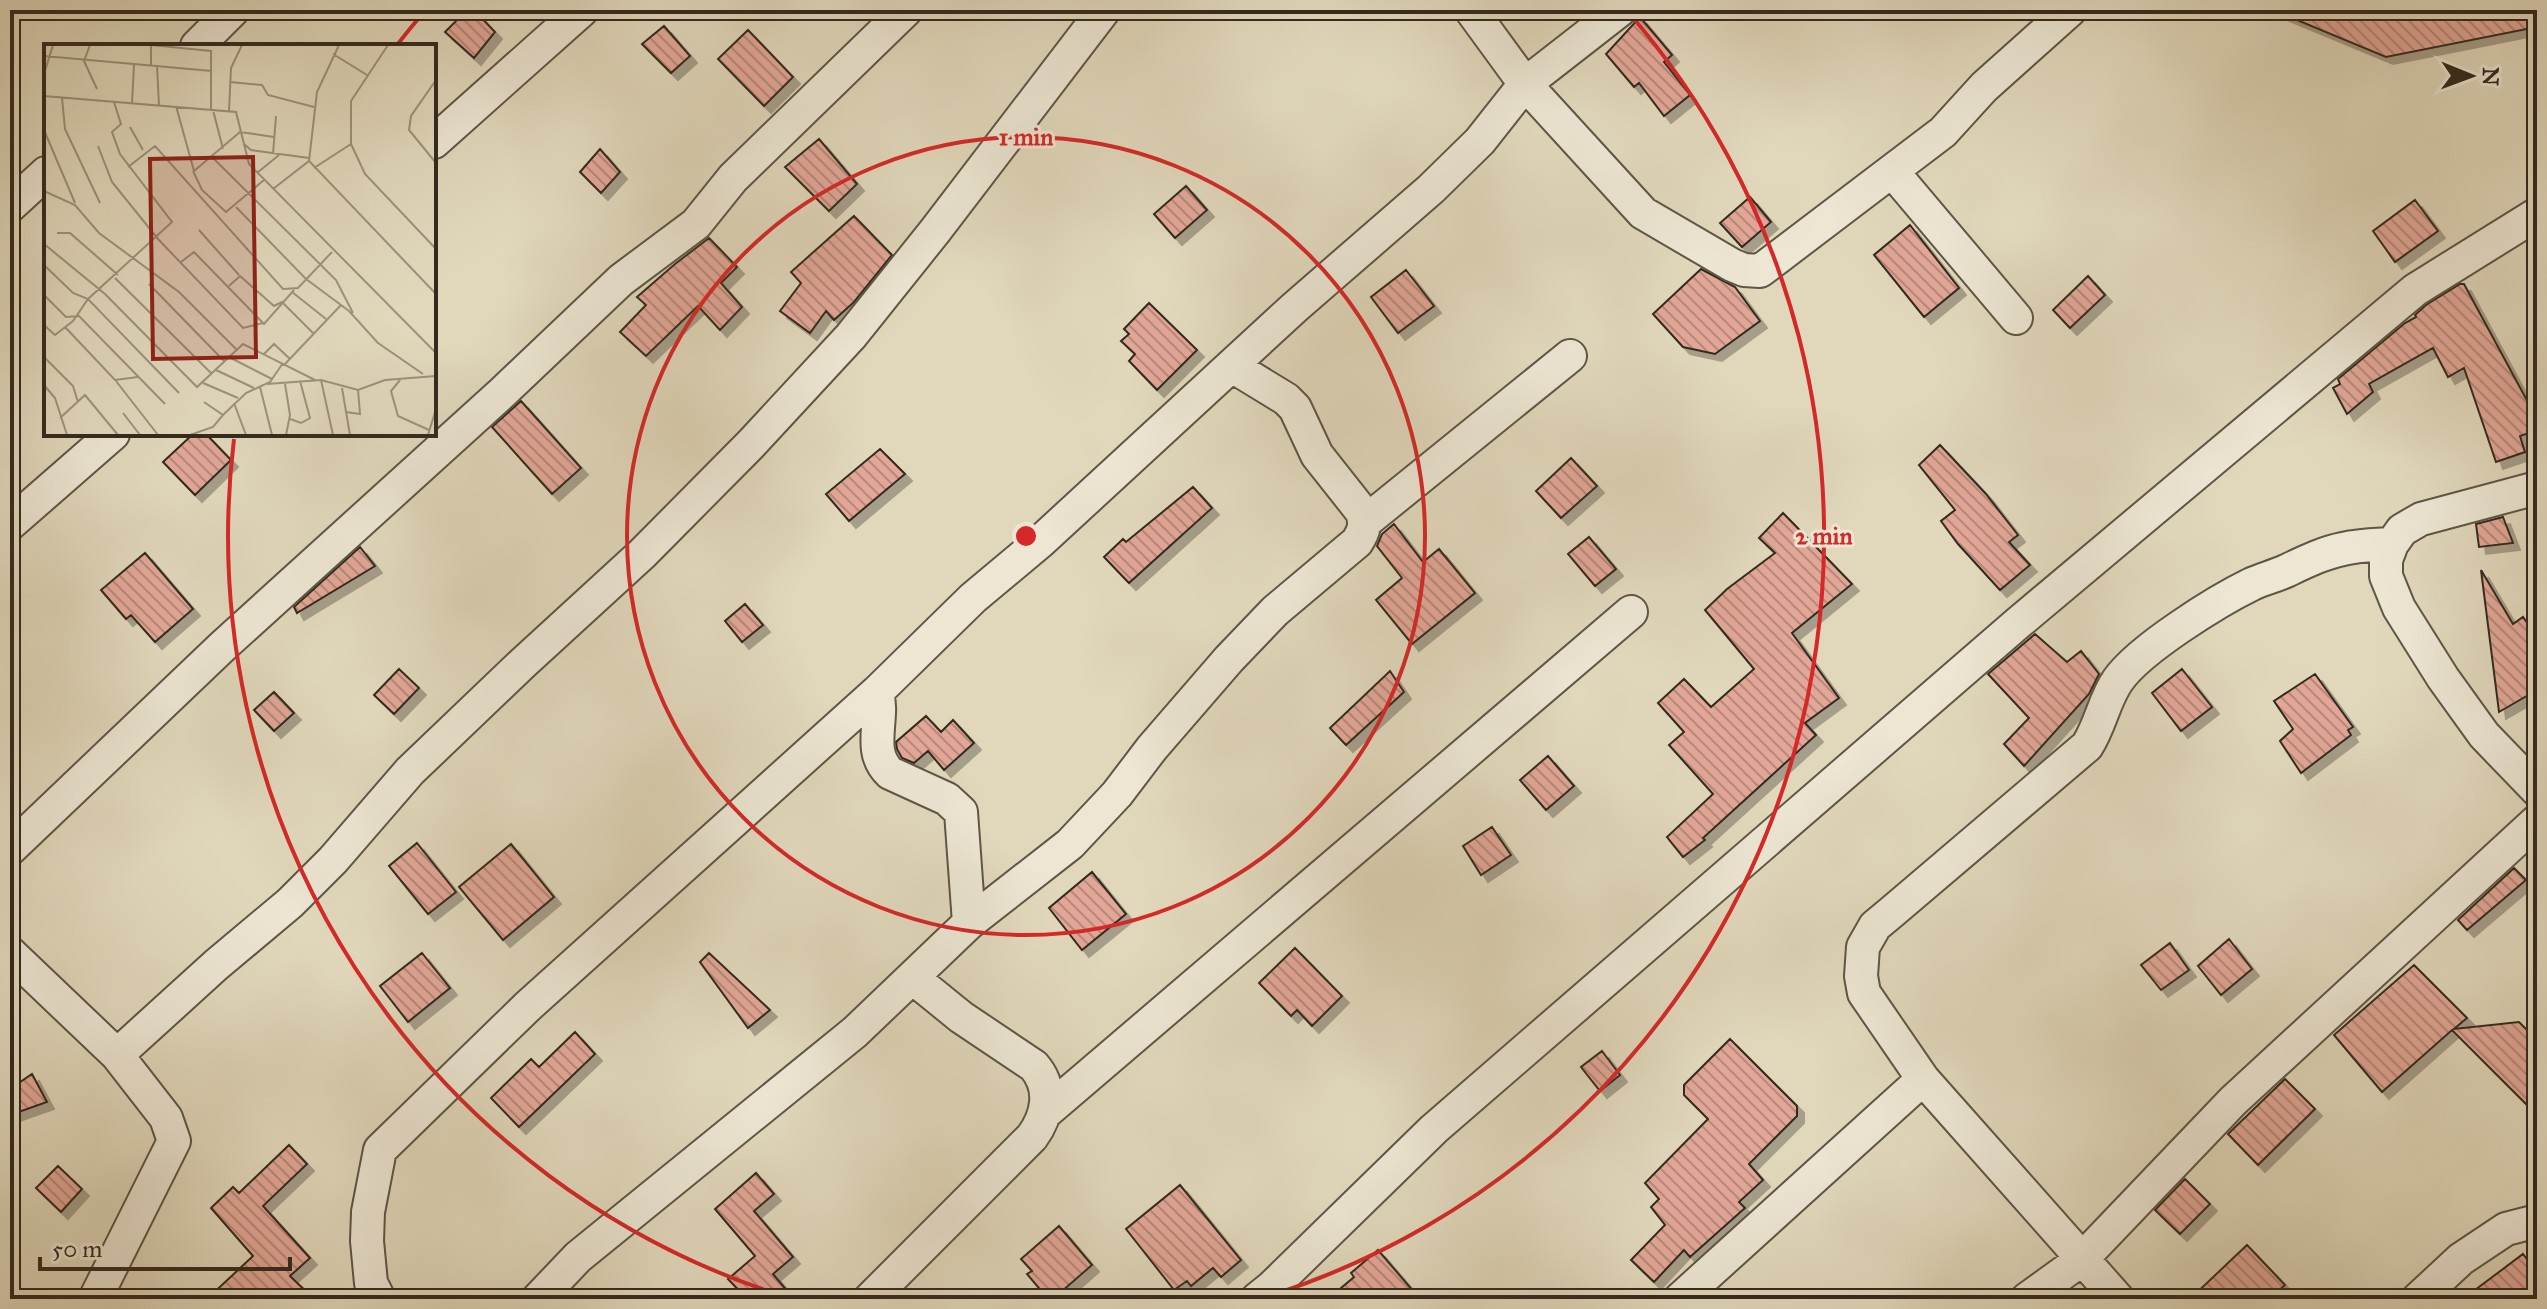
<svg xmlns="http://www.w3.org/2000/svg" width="2547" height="1309" font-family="'IM FELL Great Primer',serif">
<defs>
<pattern id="building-back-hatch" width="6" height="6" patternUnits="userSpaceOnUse" patternTransform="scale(2)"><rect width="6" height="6" fill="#e2a797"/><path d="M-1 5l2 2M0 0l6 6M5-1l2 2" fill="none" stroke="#b8887b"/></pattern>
<filter id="shadow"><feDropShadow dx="7" dy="7" stdDeviation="0" flood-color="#0004"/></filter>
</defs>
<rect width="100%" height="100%" fill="#e1d8bc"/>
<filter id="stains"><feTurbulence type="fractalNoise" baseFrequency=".0025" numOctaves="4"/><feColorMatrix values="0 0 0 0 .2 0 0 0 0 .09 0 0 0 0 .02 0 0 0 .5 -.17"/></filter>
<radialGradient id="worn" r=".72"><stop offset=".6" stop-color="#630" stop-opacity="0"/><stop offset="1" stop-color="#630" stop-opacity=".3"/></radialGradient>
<!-- building -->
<path fill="url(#building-back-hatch)" stroke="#332a1f" stroke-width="2" filter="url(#shadow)" d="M467 10H474L495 32 474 58 445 32Z
M2273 10H2537V27L2386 57Z
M1640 17 1672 55 1664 62 1690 95 1664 116 1639 83 1634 87 1606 54Z
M664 26 690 56 671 73 642 44Z
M748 30 793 77 764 106 718 59Z
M819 139 857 184 829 211 785 167Z
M600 149 620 172 601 193 580 172Z
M1186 186 1207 210 1175 238 1154 214Z
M1750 197 1771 222 1742 247 1720 223Z
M2415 200 2438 231 2395 262 2373 231Z
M854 216 892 255 854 302 834 320 826 311 810 333 780 311 801 283 791 272Z
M1910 225 1959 288 1924 317 1874 255Z
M709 238 737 267 721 283 742 307 720 330 698 306 646 356 620 332 646 305 637 297 675 264Z
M1701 269 1735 287 1760 321 1715 354 1683 347 1653 314Z
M1406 270 1434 306 1398 333 1371 297Z
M2088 276 2105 295 2070 328 2053 310Z
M2460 284H2464L2537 419V430L2520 436 2525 452 2496 462 2464 368 2448 377 2433 348 2369 384 2373 392 2347 414 2333 388 2340 384 2338 379 2405 323 2416 317 2415 315 2426 305Z
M1149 303 1197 350 1157 390 1129 361 1135 354 1121 341 1129 334 1124 329Z
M521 401 581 468 552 494 492 427Z
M193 434H206L231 460 195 495 163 462Z
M1940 445 1986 494 2018 535 2009 542 2030 565 2000 590 1958 544 1941 521 1955 510 1919 465Z
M880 449 905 474 849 521 826 494Z
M1571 458 1597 486 1561 518 1536 491Z
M1193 487 1212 508 1129 583 1104 557 1123 539 1126 542Z
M1783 513 1852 584 1792 633 1839 698 1805 723 1816 735 1703 838 1705 840 1683 857 1667 837 1713 794 1669 745 1684 732 1658 703 1684 679 1711 707 1754 669 1705 610 1727 589 1775 553 1759 538Z
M2503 517 2513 543 2479 547 2476 524Z
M1394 524 1423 562 1439 549 1475 593 1412 644 1376 600 1402 578 1377 546 1382 534Z
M1589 537 1616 569 1595 586 1568 554Z
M360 547 375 566 297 613 294 607Z
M145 553 193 609 155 642 131 615 126 619 101 590Z
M2481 570 2513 624 2523 617 2537 637V690L2499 712Z
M745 604 763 625 742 642 725 621Z
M2035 634 2067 662 2081 651 2099 674 2089 694 2024 766 2004 744 2029 718 1988 674Z
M399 669 419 688 394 714 374 695Z
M2182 669 2212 707 2181 731 2152 693Z
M1390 671 1404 692 1346 745 1330 728Z
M2315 674 2353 727 2348 730 2351 735 2301 773 2280 741 2293 729 2274 701Z
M274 692 294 713 274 731 254 710Z
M926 716 941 732 953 720 974 743 944 770 928 751 914 763 902 758 897 749 896 742Z
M1548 756 1574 786 1546 810 1520 780Z
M1492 827 1511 855 1481 875 1463 846Z
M417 843 456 892 428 914 389 866Z
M511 844 554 897 503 940 459 887Z
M2514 868 2526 880 2467 930 2458 920Z
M1092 872 1126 914 1082 950 1049 908Z
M2229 939 2252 969 2221 995 2198 966Z
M2170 943 2189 970 2161 990 2141 965Z
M1295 948 1342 996 1312 1026 1297 1010 1291 1016 1259 983Z
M422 953 450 988 408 1022 380 986Z
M709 953 770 1010 748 1028 700 962Z
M2414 965 2467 1018 2454 1029 2519 1022 2537 1040V1115L2452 1030 2382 1092 2334 1035Z
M575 1032 595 1054 519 1127 491 1098 531 1059 539 1067Z
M1730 1039 1797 1106V1116L1749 1164 1763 1180 1739 1202 1745 1208 1690 1257 1684 1250 1654 1282 1631 1260 1665 1225 1651 1207 1659 1199 1645 1183 1708 1119 1684 1095V1085Z
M1602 1051 1620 1075 1600 1091 1581 1067Z
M32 1074 47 1102 10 1115V1089Z
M2285 1079 2315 1109 2258 1165 2228 1134Z
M289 1145 307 1164 263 1206 310 1258 290 1276 314 1299H207L253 1256 211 1208 233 1187 239 1193Z
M58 1166 82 1189 61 1212 36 1188Z
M756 1173 774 1194 754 1211 793 1257 773 1274 794 1299H747L728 1279 755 1256 715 1209Z
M2185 1179 2210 1204 2180 1234 2155 1210Z
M1180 1185 1241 1260 1221 1277 1213 1268 1191 1286 1187 1281 1174 1290 1126 1229Z
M1059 1226 1092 1265 1053 1299H1048L1027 1274 1032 1271 1021 1259Z
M2247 1245 2285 1285 2269 1299H2190Z
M1378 1250 1420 1299H1328L1354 1277 1351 1273Z
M2523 1254 2537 1272V1299H2463Z"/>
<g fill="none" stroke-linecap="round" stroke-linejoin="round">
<defs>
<path id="minor" d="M1471 10 1525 84 1643 213 1732 265 1744 270 1760 271 1943 132 1984 87 2070 10
M197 46 233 10
M434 142 582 10
M1892 171 2016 318
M10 206 46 173
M2537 488 2421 519 2402 530 2392 544 2386 560V576L2399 608 2443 678 2484 735 2537 790
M1365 522 1570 356
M10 524 113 434
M877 692C885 720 866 750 890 773L947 799 961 812 969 923
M10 849 223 646 503 392 621 280 696 224 733 178 906 10
M10 953 117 1055 166 1118 174 1141 95 1299
M117 1055 216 965 290 903 333 860 410 771 522 664 642 554 751 444 851 336 935 231 1104 10
M1046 1112 1631 612
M379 1299 371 1283 367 1241 368 1212 380 1150 527 1007 877 692 973 598 1040 542 1294 308 1431 189 1480 141 1525 84 1620 10
M538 1299 578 1257 855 1032 969 923 1070 844 1117 794 1152 748 1229 659 1275 611 1357 542C1364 531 1366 525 1362 512L1317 455 1295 408 1286 399 1232 366
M870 1299 1032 1137C1048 1115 1053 1088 1034 1066L961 1017 913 978
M1257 1299 1272 1287 1434 1129 2018 623 2415 290 2537 214
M1680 1299 1923 1079
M2027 1299 2081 1260 2233 1101 2537 821
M2118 1299 1923 1079 1864 993 1861 976 1863 947 1875 926 1893 911 2087 746C2101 724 2104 700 2118 680 2140 649 2217 601 2252 584 2263 579 2275 576 2286 571 2305 562 2323 553 2343 549 2359 545 2376 545 2392 544
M2418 1299 2461 1259 2506 1229 2537 1221"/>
</defs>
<!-- minor casing -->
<use href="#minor" stroke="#5e5646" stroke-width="36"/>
<!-- minor -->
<use href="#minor" stroke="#ece6d3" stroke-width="32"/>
</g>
<!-- distance rings -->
<g fill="none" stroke="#d62828" stroke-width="4">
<circle cx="1026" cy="536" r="399"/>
<path d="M786 1297A798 798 0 0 1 234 439M397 45A798 798 0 0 1 424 12M1628 12A798 798 0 0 1 1266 1297"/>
</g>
<!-- overview -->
<g transform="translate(44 44)">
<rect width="392" height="392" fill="#e1d8bc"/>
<path fill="none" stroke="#9b927d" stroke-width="2" d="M46 1 40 17 53 45M295 1 273 48 265 117 392 250M344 1 307 57V100L321 130 392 205M289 10 323 31M0 12 168 27M107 21V1L167 7V65M113 22 115 61M0 30 9 1M392 36 367 72 365 86 392 119M186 38 218 41 224 51 270 63M0 52 192 68 205 120 392 309M18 54 21 85 56 159M88 59 90 21M132 62 150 127 196 88 230 93M169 66 179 105M185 67 187 24 198 1M86 83 99 106M0 86 31 159M200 100 207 106 265 114M54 102 68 138 114 195 199 284 219 279M229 110 232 72M169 114 292 236 309 269M84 123 111 102 239 245 254 244 288 208M270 124 307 100M149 127 158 146 182 168 220 136M213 129 235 111M229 145 265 117M0 147 31 161 55 189 135 248 192 305M192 163 262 235 305 267 334 299 379 330M155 186 195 231M13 189H26L74 231M0 200 61 250 153 343 199 300 271 336M137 218 150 208 220 280 250 246M0 221 29 249 44 255 135 349M71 234 168 330M105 240 180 317M185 242 196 232 230 262 238 258 270 290M248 248 282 275M0 251 22 273 35 272 121 360M0 281 11 291 29 277 44 255 128 178 76 110 68 88 77 80 70 58M21 283 71 336 94 333M220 310 230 300 246 315M0 313 29 342 34 358M185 313 228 335M241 320 297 261M172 326 210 344M277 336 289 391M356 336 347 347 354 372 385 386M72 337 114 391M159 339 194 354M223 340 277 336 314 346 341 336 392 332M241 340 246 371 242 391M0 341 11 354 23 391M216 343 228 391M298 344 306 391M160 358 179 371 202 349 226 338 239 319M190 359 202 391M302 368 316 370 314 346M79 369 96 391M16 374 41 351 74 391M246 375 257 379 266 374 256 337M146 391 169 383 179 371M384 391 392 365"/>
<path fill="#8f2418" fill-opacity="0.15" stroke="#8f2418" stroke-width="4" d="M209 113 212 313 109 315 106 115Z"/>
<rect width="392" height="392" fill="none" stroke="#332a1f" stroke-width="4"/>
</g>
<circle cx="1026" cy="536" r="12" fill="#d62828" stroke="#ece6d3" stroke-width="4"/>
<g font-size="24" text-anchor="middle" font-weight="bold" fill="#d62828" stroke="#ece6d3" stroke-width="6" stroke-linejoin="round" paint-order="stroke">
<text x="1026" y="145">1 min</text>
<text x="1824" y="544">2 min</text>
</g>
<!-- margin -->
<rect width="2547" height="1309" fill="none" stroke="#e1d8bc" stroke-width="40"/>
<rect x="12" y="12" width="2523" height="1285" fill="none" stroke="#332a1f" stroke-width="4"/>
<rect x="20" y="20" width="2507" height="1269" fill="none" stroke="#332a1f" stroke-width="2"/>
<!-- north arrow -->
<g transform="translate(2471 76) rotate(91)" stroke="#ece6d3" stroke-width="6" paint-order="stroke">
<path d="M0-6L14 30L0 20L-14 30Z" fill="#332a1f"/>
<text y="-12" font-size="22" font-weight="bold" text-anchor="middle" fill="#332a1f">N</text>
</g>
<!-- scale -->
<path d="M40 1257v12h250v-12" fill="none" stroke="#332a1f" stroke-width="4"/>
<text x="52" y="1257" font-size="24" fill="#332a1f" stroke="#ece6d3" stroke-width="6" paint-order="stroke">50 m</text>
<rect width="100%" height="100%" filter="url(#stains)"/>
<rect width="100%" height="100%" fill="url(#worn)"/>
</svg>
